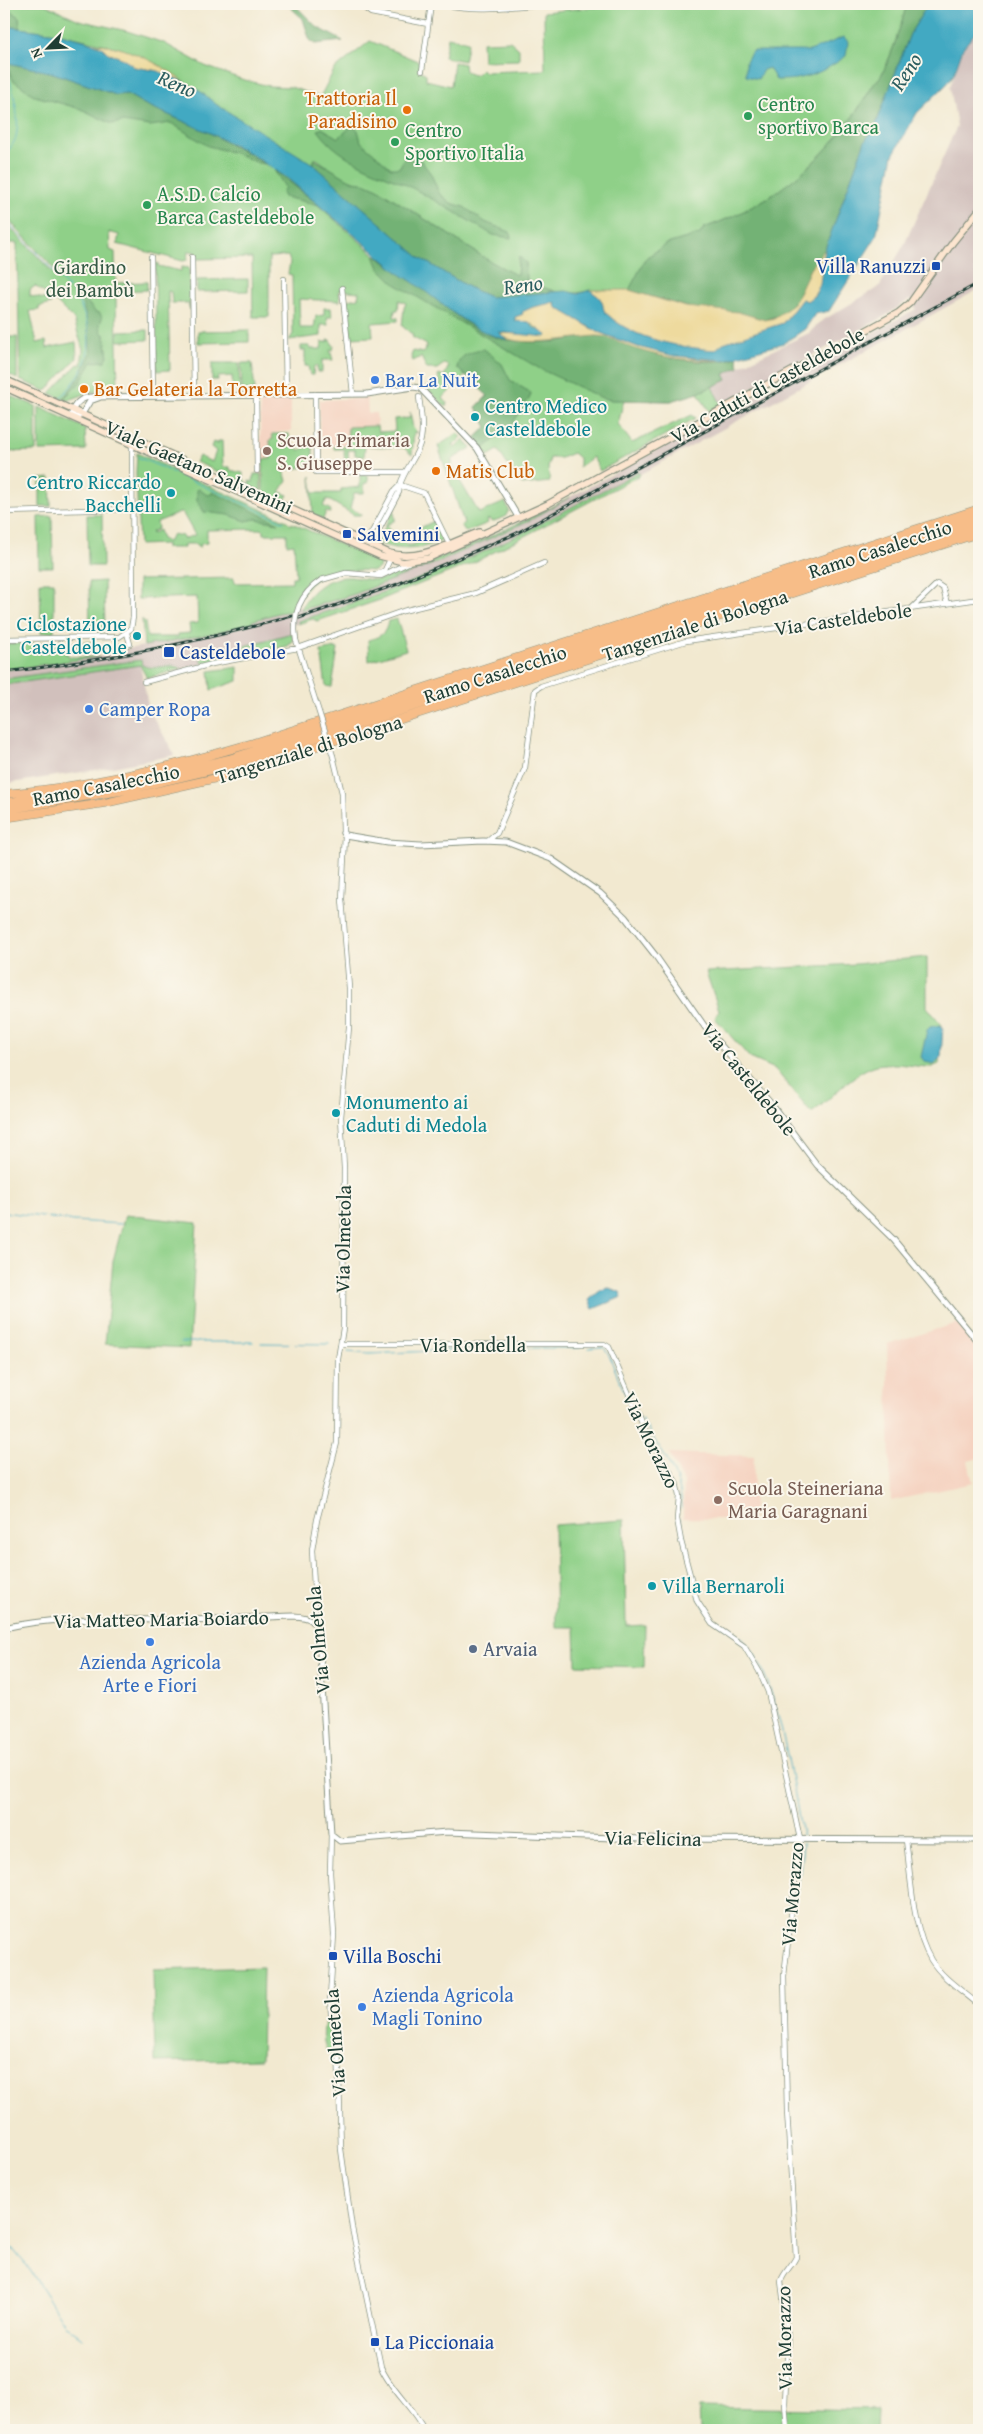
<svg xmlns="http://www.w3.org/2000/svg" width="983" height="2434" font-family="'Gentium Book Plus',serif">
<rect width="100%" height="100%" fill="#fbf7ec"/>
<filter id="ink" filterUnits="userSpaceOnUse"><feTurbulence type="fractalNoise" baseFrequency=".02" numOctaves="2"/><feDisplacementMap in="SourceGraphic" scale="10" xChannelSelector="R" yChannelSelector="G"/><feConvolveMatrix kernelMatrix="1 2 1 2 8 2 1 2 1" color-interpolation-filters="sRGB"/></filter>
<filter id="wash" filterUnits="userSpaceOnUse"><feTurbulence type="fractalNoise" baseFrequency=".0096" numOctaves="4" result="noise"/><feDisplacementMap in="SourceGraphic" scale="20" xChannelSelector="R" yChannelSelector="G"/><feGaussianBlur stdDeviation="1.12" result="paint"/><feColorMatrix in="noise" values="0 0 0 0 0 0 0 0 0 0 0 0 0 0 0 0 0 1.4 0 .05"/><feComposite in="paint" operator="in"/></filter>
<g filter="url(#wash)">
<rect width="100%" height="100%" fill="#f2e9d0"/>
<!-- built -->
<path fill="#f5d3c1" d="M367 398 368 413H376L379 446H320L319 400Z
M291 400V431L272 433 273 466 270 495 261 491 260 401Z
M958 1323 979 1348V1458L968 1461 973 1483 891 1501 887 1344Z
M669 1453 754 1456 753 1520 683 1518 684 1483Z"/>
<!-- industrial -->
<path fill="#d1c0bc" d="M979 28V289L582 506 477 561 380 600 317 621 313 619 291 625 293 641 291 645 181 669 177 667 150 669 140 665 149 710 175 755 108 768 4 784V669L106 656 111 652 211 634 251 623V621L278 613H288L293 611 295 607H302L371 580 385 578 434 561 550 508 916 309 910 299 884 317 709 411 698 393 726 380 723 374 809 333 820 322 879 287 904 245 957 126 950 87 963 48Z"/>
<!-- green -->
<path fill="#8fd088" stroke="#57865e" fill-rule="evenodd" d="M4 4H44L79 20 127 31 164 43 205 66 241 79 269 86 291 87 320 97 334 70 370 41 420 62 419 70 426 74V80L451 86 454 62 464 64 465 71 472 75 477 74 482 69 484 72 545 70 544 12 626 4H907C900 27 894 50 883 72 881 78 875 81 872 87 832 155 780 201 704 228L701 234 667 244 646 258 630 291 698 310 738 312 764 320 774 318 790 307 797 298 810 269 825 249C825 265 823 292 807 301L802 299 783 323 723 343 715 351C679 347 634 340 607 314 602 310 604 305 601 300 599 296 593 293 590 290 569 297 546 292 527 282L526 263 519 256 517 275H515L488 260 378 189 342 177 317 159H314L313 164 303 159 217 105 201 92 150 61 119 48 57 33 20 28 19 17Z
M448 37 468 42 464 61 444 57Z
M510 41 519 49V60L483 61 482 42Z
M4 62 54 73 116 95 251 154 287 178 375 255 498 332 501 333 559 309 570 316 734 359 737 357 739 367 724 374 727 380 712 387 721 404 709 411 698 393 671 401 624 400 618 424 632 443 692 415 696 418 600 471 593 457 579 467V458L573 453 561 458H550L548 468 550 482 522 485 518 475H514L498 450 488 456 475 438 487 427 476 407 488 395 465 376 443 398 447 403 446 407 425 387 441 384 438 377 439 374 444 376 449 366 444 364 437 369H427L421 357 413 361 411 356 413 351 423 353 427 345 412 337 413 335 402 326 404 308 406 303 399 300 398 310H395L394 317 398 318V321L372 323 373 337 351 338 347 300 358 298 359 292 339 290 340 301 299 299 300 328H314L316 316 324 315V308H331L332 317H327L328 325H321V336L289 340 293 334 292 275 288 274 290 262 288 256 269 257V317H253L252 258 196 259 195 252 188 251 187 260 183 261 117 244 119 235 109 232 110 250 115 252 118 392H91L66 401 50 393 78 364 81 365 83 350 74 320 54 300 35 286 30 290V296L45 299 51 304 39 307V310L30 311 37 343 46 341 47 348 76 342 77 358 46 391 20 380 17 243H4V221L54 274 57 272 4 215Z
M158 263V266L181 271 182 267 189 268 190 310 188 303H172L171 292 168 291 170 370 157 371 155 264Z
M248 279V291L197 292V280Z
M147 282V290L117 291 116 283Z
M148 330V340L118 341V331Z
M249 330V342L198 343V331Z
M7 337H17V379L4 372V339Z
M329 339 334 346 333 350H330L333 360H322V372H317V366H314L313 375H310L308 366H305V350H301V346H310V349H321L322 342H328Z
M212 363H239L240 390H233L232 376 218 377V380H212Z
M241 363H252L255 390H242Z
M11 396 36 406V451L7 452V450H4V414L10 407Z
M39 407 85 428 86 450 39 451Z
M410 412 413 428 418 433 414 432 412 455 404 448 365 446 364 457 355 455V450H348L349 467H345L344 449H334V446H347L348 427 377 426 378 432 395 431 394 419 410 418Z
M458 433 462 437 453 446 455 448 464 439 471 448 451 460 453 464 451 466 479 513 505 502 509 510 505 517 491 522 490 519 487 520 488 523 466 532 461 525 464 523 438 446Z
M272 434H289V443L285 444V448L292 444 300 450 313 443V466L284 470 287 481 280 492 288 495 284 501 263 492V459H271L270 440 273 439Z
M218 441H222L223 467H230V470L243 473V478L247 484H250L249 481 253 482 254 474H261V491L196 462 199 456 212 462 216 451 211 447 213 442 218 444Z
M137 453 287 521 291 525 292 523 376 560 380 564 379 568 374 571C336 568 308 571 293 611L278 613 252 621V623L211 634 144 646 142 619 145 622 147 637H178V634L190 633 189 624 198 623 197 597 138 599V580L234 578 235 583 292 582V577H296L294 544 287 545V534H264V530L260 529 207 530V543L201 544 200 547H197V544H184V548H166V544L139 545 136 473ZM182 512 195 535 183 539 182 536 173 534 168 542 162 539 159 530 152 534 151 532 158 529 157 522Z
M638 472 640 475 477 561 380 600 317 621 313 619 298 624V621C361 601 423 579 483 552 536 527 586 499 638 472Z
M360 475H368V483H364V493H354L350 508 363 515H354L327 499 323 506 331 510 330 513 326 512 323 519 313 514 311 476 313 493H341V489L360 487Z
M50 478 51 506H40V479Z
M570 497 532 519 441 561 355 594 301 610C309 589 329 576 351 577 361 578 372 581 381 579 390 577 397 571 406 569 462 551 517 525 570 497Z
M399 498 394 510 395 520 387 525 393 538 400 535 406 545H412L423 540 418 529 434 521 442 541C419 550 402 552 377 543Z
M87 515H102L103 566H88Z
M52 516 53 567H39L38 517Z
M104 581 105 632H90L89 582Z
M40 582H54V632L41 633Z
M397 619 406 650 369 661 368 640C380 637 386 634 388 621Z
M292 633 293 641 288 646 204 664 201 660 204 657Z
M92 642 93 646 68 647 65 654H68L69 657H99L4 670V644Z
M336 648 338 649 332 687 326 686 321 651Z
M141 660 142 665C153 672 172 661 181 669L147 678 140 665 4 685V679Z
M238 667V681L211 690 209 671Z
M927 957V1007L942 1025 939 1064 932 1067C916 1067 900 1063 885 1064 858 1064 833 1099 811 1113L775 1069 750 1058 715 1018 719 1010 706 972 856 964Z
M125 1215 197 1223 189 1348 105 1344 113 1261Z
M624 1520 626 1626 645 1625 644 1667 576 1665 575 1627H556L554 1525Z
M263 1967 261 2059 155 2062 153 1970Z
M329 2019 336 2035 337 2062C322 2049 322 2038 325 2020Z
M699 2407 877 2410 876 2430H700Z"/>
<!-- forest -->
<path fill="#73b274" stroke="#497854" d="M4 4 19 17 20 28 4 26Z
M287 4H294L317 27 343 41 315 44 310 41 303 19Z
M907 4H928L910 34 875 127 865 141 825 249 810 269 797 298 782 314 764 320 738 312 698 310 629 290 646 258 667 244 700 234 704 228C780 201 832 155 872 87 875 81 881 78 883 72 894 50 900 27 907 4Z
M5 62 53 73 116 95 127 94 144 104 210 133 265 164 258 163 235 153 208 146 171 123 150 126 122 122 112 124 81 109 35 96 13 80Z
M353 125 358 130 361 142 391 168H399L406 156 412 155 419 158 431 174 439 193 451 203 464 207 485 222 510 232 511 238 493 235C467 220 442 204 416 190 382 171 342 164 318 130L322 128 338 138Z
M314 159 352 181 362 182 378 189 488 260 516 275 517 274 519 256 526 263 527 282 557 292 490 297 468 287 420 258 313 164Z
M274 170 319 205 284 197 282 193 285 187Z
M375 255C391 267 408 278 424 290 451 310 474 336 508 340 520 342 535 342 547 342 566 342 588 333 607 337 616 339 624 344 632 347 659 357 710 368 737 357L739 367 724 374 727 380 698 393 671 401 611 400 602 398 542 370 395 284 379 268 374 256Z
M77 289 95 312 100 313 102 318 100 324 101 331 105 336 108 356 105 361 92 362 80 383 63 399 79 378 91 353 86 317 83 305 74 291Z
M484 349 502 364 510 380 531 393 530 397 510 427 483 449 475 438 487 427 476 407 488 396 457 368C460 353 471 353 484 349Z
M199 489 207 495 212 494V492L279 523 256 519 246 521 229 515 204 512 197 500V490Z"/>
<!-- sand -->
<path fill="#eeda9e" stroke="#868c69" d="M95 44C123 44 165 66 186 83L158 71 134 67 124 59 108 53Z
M825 249C825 265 823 292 807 301L802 299 783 323 729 341 715 351C679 347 634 340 607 314 602 310 604 305 601 300 599 296 593 293 590 290H629L686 307 738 312 765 320 774 318 790 307 797 298 810 269Z
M556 302 559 309 598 332 638 347 697 359 724 360C693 362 662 358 633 348 622 344 610 336 597 336 574 337 514 350 498 333L546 335 529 322 515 321V317L523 314 521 312 533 307Z"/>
<!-- water -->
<path fill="#42a9c2" stroke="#30737b" d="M928 4H979V28L963 48 954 74 947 84 917 113 893 155 876 237 829 311 815 314 805 329 784 343 724 360 674 356 638 347 598 332 559 309 555 306 556 302 533 307 522 312 523 314 515 317V321L529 322 533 327 547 335 546 337 498 332 508 340C464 330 437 296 400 274L287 178 251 154 210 133 144 104 127 94 116 95 53 73 4 62V26L57 33 87 41 102 47 108 53 124 59 134 67 158 71 186 83 201 92 217 105 313 164 420 258 468 287 490 297 566 291 578 294 590 290C593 293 599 296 601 300 604 305 602 310 607 314 634 340 679 347 715 350L723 343 783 323 802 299 807 301 815 295 820 284 825 249 865 141 875 127 910 34Z
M844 37 848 42 846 56C824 72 804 81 776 80L769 68 763 70 758 79 746 76V61L752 51H810Z
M940 1025 943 1027 941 1057 934 1064 925 1062 921 1057 927 1030 930 1027Z
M609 1288 620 1292 622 1297 593 1309 589 1300 601 1290Z"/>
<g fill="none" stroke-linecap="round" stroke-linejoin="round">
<!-- stream -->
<path stroke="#42a9c2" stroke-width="1" d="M4 64C12 82 22 121 15 140 12 146 7 152 4 157
M4 218 69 288
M60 398C94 366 98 330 72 291
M138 457 168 470
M170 471 284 522
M4 1212 74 1221 121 1224
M181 1342H253
M261 1343 329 1344
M589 1348 604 1347 608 1353 627 1398
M348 1352 369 1354 492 1348H580
M642 1419C657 1449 683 1472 681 1508
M680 1519 699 1597 707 1612
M709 1615C720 1627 738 1632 748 1645 778 1681 793 1787 802 1835
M798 1891 803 1843
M4 2239 28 2267 66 2326 82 2338"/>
</g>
</g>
<g filter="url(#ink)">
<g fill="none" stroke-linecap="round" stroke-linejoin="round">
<defs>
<path id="minor" d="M359 4 371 13 428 24
M443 4C477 12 509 7 543 4
M422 71 431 4
M151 257 153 396
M192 257 194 396
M284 279 286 395
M342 288 353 394
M315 394 316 472H404
M256 395 257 471
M419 397C421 413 425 433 418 449 413 462 404 471 400 485L424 493 449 544
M4 512 131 509
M366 543 394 491 400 485
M371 545 399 492 400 485
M376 575 385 570 391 557
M321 580 346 573 381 576 408 563
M911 609 937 584 943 588 947 604
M4 639 119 637 131 629 133 617 132 443
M296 640 317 706
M106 650 130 644 127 633
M144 682 212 664 298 648 403 611 476 593 544 563
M333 756 342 793 343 833
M488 841 497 833 525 768 535 690 541 686 686 641 979 599
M341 1344H604L609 1347 644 1429 676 1482 679 1496 677 1519 681 1541 697 1601 712 1624 744 1646 759 1671 768 1692 800 1839 784 1976 787 2111 796 2257C792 2266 784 2272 781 2281L788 2337 785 2403 787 2430
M316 1623 312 1550 317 1520 337 1443 338 1359 343 1328 344 1168 341 1117 349 1027V988L342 899 345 835
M331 1834 330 1873 334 1934 330 1998 331 2014 338 2040 341 2149 352 2228 381 2367C391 2391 413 2407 424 2430
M906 1840C911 1877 912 1928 931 1960 943 1979 963 1991 979 2005"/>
<path id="tertiary" d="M101 397 90 401 82 414 75 418 72 413C74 404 81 398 90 397L367 394 413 387 420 388 477 448 518 517
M343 833 345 835 387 842 421 844 483 841 506 842 551 859 600 893 625 917 655 955 705 1027 772 1105 817 1165 893 1239 979 1343
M4 1628C62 1614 120 1621 179 1620 217 1620 256 1617 294 1616 311 1617 316 1620 319 1637L331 1834 340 1841 447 1832 642 1839 979 1840"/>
<path id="secondary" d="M4 379 389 553C421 562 450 542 479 532
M4 387 380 556 403 562 429 558 548 504 898 313 910 303 953 242 979 210"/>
<path id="motorway" d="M4 794C88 787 172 767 253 743L979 509
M4 803 120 785 229 759 979 517
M4 810 126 790 228 766 979 525
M4 818 105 803 221 777 979 533"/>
</defs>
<!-- minor casing -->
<use href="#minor" stroke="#889382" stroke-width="6"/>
<!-- tertiary casing -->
<use href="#tertiary" stroke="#889382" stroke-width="7"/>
<!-- secondary casing -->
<use href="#secondary" stroke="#889382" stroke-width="8"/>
<!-- motorway casing -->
<use href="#motorway" stroke="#889382" stroke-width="9"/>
<!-- minor -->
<use href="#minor" stroke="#fff" stroke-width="4.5"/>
<!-- tertiary -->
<use href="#tertiary" stroke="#fff" stroke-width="5"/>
<!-- secondary -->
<use href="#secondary" stroke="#fce5cf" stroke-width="5.5"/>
<!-- motorway -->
<use href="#motorway" stroke="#f7bd88" stroke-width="8"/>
<defs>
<path id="rail" d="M299 618 398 584 515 534 979 283
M4 672C104 661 195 643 292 616"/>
</defs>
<!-- rail casing -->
<use href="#rail" stroke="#1f3d34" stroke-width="3"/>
<!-- rail -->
<use href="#rail" stroke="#fbf7ec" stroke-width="1" stroke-dasharray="4" stroke-linecap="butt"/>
<defs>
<path id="minor-bridge" d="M296 640C292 615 300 594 321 580
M317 706 333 756"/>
</defs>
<!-- minor-bridge casing -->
<use href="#minor-bridge" stroke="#889382" stroke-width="6" stroke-linecap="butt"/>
<!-- minor-bridge -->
<use href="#minor-bridge" stroke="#fff" stroke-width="4.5"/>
</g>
</g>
<!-- markers -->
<g fill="#e8710a" stroke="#fbf7ec" stroke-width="2">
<circle cx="407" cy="110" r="5"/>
<circle cx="84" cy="389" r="5"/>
<circle cx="436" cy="471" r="5"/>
</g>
<g fill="#2e9e5b" stroke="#fbf7ec" stroke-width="2">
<circle cx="748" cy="116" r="5"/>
<circle cx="395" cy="142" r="5"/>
<circle cx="147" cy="205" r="5"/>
</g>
<g fill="#1a4fb4" stroke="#fbf7ec" stroke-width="2">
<rect x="931" y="261" width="10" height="10" rx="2.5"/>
<rect x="342" y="529" width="10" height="10" rx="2.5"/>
<rect x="163" y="646" width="12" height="12" rx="2.5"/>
<rect x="328" y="1951" width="10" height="10" rx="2.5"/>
<rect x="370" y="2337" width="10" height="10" rx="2.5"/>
</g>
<g fill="#3f7fe0" stroke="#fbf7ec" stroke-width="2">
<circle cx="375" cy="380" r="5"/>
<circle cx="89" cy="709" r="5"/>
<circle cx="150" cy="1642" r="5"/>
<circle cx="362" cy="2007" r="5"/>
</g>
<g fill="#0f9aa8" stroke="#fbf7ec" stroke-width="2">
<circle cx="475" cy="417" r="5"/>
<circle cx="171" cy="493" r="5"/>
<circle cx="137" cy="636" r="5"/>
<circle cx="336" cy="1113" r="5"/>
<circle cx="652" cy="1586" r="5"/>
</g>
<g fill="#8d6e63" stroke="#fbf7ec" stroke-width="2">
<circle cx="267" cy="451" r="5"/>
<circle cx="718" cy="1500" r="5"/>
</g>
<circle fill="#5c6f8a" stroke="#fbf7ec" stroke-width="2" cx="473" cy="1649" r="5"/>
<g text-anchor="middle" stroke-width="4" stroke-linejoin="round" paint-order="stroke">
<!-- food labels -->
<g font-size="20" fill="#c56008" stroke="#fbf7ec" text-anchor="start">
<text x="397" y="105" text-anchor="end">Trattoria Il<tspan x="397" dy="23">Paradisino</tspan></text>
<text x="94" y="396">Bar Gelateria la Torretta</text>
<text x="446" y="478">Matis Club</text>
</g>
<!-- leisure labels -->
<g font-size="20" fill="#27864d" stroke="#fbf7ec" text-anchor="start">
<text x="758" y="111">Centro<tspan x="758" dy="23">sportivo Barca</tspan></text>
<text x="405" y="137">Centro<tspan x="405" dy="23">Sportivo Italia</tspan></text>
<text x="157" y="201">A.S.D. Calcio<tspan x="157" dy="23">Barca Casteldebole</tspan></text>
</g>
<!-- transit labels -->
<g font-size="20" fill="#164399" stroke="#fbf7ec" text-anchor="start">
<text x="926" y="273" text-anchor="end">Villa Ranuzzi</text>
<text x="357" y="541">Salvemini</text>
<text x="180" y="659">Casteldebole</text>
<text x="343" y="1963">Villa Boschi</text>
<text x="385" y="2349">La Piccionaia</text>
</g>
<!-- park labels -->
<g font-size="20" fill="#355a45" stroke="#fbf7ec">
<text x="90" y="274">Giardino<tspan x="90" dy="23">dei Bambù</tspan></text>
</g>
<!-- shop labels -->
<g font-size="20" fill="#366cbe" stroke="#fbf7ec" text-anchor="start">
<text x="385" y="387">Bar La Nuit</text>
<text x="99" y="716">Camper Ropa</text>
<text x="150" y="1669" text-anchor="middle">Azienda Agricola<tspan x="150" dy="23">Arte e Fiori</tspan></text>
<text x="372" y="2002">Azienda Agricola<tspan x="372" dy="23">Magli Tonino</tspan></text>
</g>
<!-- street labels -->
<g font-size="20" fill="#1f3d34" stroke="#fbf7ec">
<text transform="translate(767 385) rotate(-29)" y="7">Via Caduti di Casteldebole</text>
<text transform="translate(199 467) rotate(24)" y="7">Viale Gaetano Salvemini</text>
<text transform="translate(880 549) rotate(-18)" y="7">Ramo Casalecchio</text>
<text transform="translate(843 619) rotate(-8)" y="7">Via Casteldebole</text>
<text transform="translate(695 625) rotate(-18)" y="7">Tangenziale di Bologna</text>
<text transform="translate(495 674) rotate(-18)" y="7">Ramo Casalecchio</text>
<text transform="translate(309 749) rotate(-17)" y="7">Tangenziale di Bologna</text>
<text transform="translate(106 785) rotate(-11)" y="7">Ramo Casalecchio</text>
<text transform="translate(749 1079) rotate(51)" y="7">Via Casteldebole</text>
<text transform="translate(343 1239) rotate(-89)" y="7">Via Olmetola</text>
<text x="473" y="1352">Via Rondella</text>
<text transform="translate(651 1440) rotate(64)" y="7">Via Morazzo</text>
<text transform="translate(161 1619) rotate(-1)" y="7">Via Matteo Maria Boiardo</text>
<text transform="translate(318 1640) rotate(-95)" y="7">Via Olmetola</text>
<text transform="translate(653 1838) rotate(1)" y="7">Via Felicina</text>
<text transform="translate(792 1894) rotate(-85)" y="7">Via Morazzo</text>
<text transform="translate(335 2043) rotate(-94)" y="7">Via Olmetola</text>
<text transform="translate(784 2338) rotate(-91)" y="7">Via Morazzo</text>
</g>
<!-- culture labels -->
<g font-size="20" fill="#0d838f" stroke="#fbf7ec" text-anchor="start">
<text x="485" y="413">Centro Medico<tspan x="485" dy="23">Casteldebole</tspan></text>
<text x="161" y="489" text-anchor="end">Centro Riccardo<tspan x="161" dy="23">Bacchelli</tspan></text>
<text x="127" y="631" text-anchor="end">Ciclostazione<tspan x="127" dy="23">Casteldebole</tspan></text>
<text x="346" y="1109">Monumento ai<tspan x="346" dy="23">Caduti di Medola</tspan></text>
<text x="662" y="1593">Villa Bernaroli</text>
</g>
<!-- education labels -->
<g font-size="20" fill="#785e54" stroke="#fbf7ec" text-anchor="start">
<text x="277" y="447">Scuola Primaria<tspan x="277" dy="23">S. Giuseppe</tspan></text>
<text x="728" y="1495">Scuola Steineriana<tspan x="728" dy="23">Maria Garagnani</tspan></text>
</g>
<!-- service labels -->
<g font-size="20" fill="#4e5e75" stroke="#fbf7ec" text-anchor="start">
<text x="483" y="1656">Arvaia</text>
</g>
<!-- water labels -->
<g font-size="21" font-style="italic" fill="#2a5d5f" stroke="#fbf7ec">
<text transform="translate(906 72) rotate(-57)" y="7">Reno</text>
<text transform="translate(177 84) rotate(23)" y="7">Reno</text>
<text transform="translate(523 285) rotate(-8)" y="7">Reno</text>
</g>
</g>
<!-- margin -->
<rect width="983" height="2434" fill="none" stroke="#fbf7ec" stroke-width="20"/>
<!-- north arrow -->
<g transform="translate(48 48) rotate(246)" stroke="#fbf7ec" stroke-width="4" paint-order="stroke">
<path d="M0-4L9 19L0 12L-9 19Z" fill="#1f3d34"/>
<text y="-8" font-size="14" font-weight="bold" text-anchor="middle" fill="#1f3d34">N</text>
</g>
</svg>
